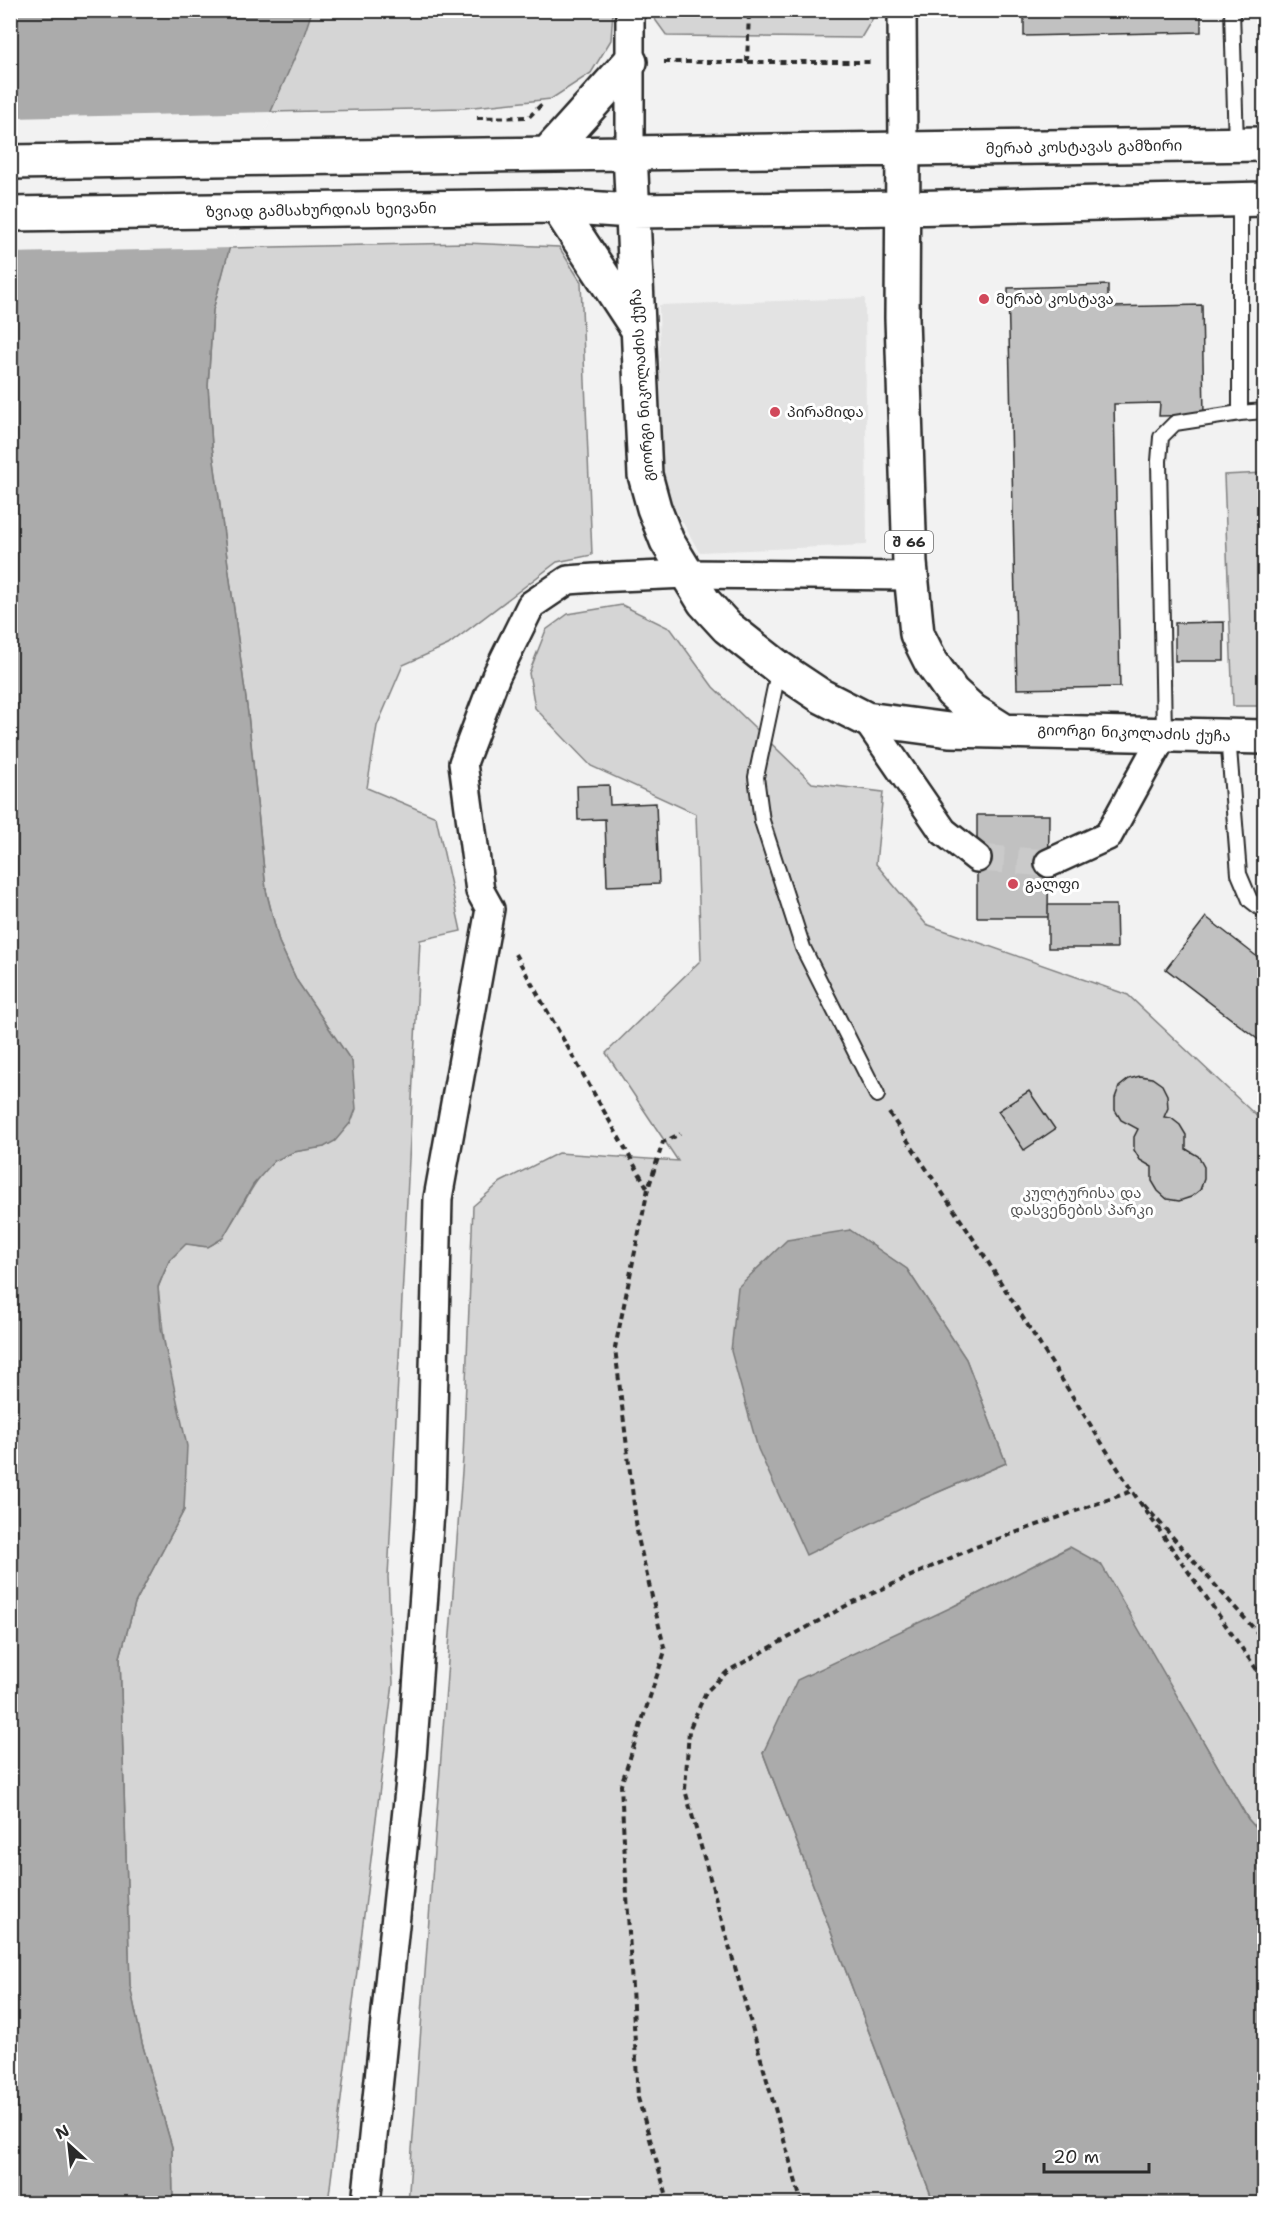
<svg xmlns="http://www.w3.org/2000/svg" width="1275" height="2214" font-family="'Shantell Sans','Noto Sans Georgian',sans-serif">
<rect width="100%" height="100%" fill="#f2f2f2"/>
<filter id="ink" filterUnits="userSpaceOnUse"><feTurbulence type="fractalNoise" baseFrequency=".0167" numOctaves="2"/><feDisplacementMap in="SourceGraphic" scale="12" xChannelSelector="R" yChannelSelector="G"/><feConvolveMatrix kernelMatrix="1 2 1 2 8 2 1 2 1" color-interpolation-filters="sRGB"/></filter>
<g filter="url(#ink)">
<!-- built -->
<path fill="#e3e3e3" d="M865 298 867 545 699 552 664 488 661 448 659 305Z"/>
<!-- green -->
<path fill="#d5d5d5" stroke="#808080" stroke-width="1.5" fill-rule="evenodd" d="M312 11H613L611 40 591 73 551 99 464 108 270 112Z
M654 11 877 10V11L861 38 667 36 654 18Z
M466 243 559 247 581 282 592 555 557 562 448 645 403 665 377 726 367 788 436 817 461 931 420 940 388 1577 393 1683 328 2203H173L172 2147 142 2043 130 1986 120 1657 135 1603 184 1510 158 1288C165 1270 170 1254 186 1243 192 1244 202 1248 208 1246 232 1240 249 1178 276 1160 290 1151 307 1149 324 1147L352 1062 297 981 279 942 266 890 248 714 212 446 208 386 213 310 229 248Z
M1264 473V706H1233L1224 475Z
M622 605 671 629 713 687 812 783 883 792 876 864 926 924 1128 995 1264 1123V1837L1248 1819 1181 1703 1069 1547 954 1606 763 1753 934 2203 408 2204 463 1458 473 1206 501 1182 558 1153 678 1161 606 1053 701 960 696 814 591 766 535 708 529 673 546 630 568 614ZM850 1230 907 1269 966 1359 1006 1463 913 1503Z"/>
<!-- water -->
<path fill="#ababab" stroke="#787878" stroke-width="1.5" d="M11 11H312L302 41 258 141 213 310 208 386 212 446 248 714 266 890 279 942 297 981 352 1062 356 1109 351 1122 335 1141 324 1147 294 1152 274 1161 253 1185 223 1238 208 1247 186 1244 169 1261 158 1287 161 1328 187 1446 184 1510 135 1603 120 1657 130 1986 142 2043 172 2147 173 2203 11 2204Z
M850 1230 907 1269 966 1359 1006 1463 913 1503 806 1555 758 1449 731 1351 738 1287 787 1240Z
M1070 1547 1101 1564 1248 1819 1264 1837V2203H934L763 1753 797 1680 954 1606Z"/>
<!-- pier -->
<path fill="#f2f2f2" d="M273 112 261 142 232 248 10 253 11 118Z"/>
<!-- building -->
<path fill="#c1c1c1" stroke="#2b2b2b" stroke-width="1.5" d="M1024 10H1201V32L1024 36Z
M1262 273H1264V373H1261Z
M1108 285V307L1202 305 1204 415 1159 416 1160 403 1114 404 1120 687 1017 689 1008 288Z
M1224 622V661H1175V623Z
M609 785 610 805 656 803 659 884 607 886 605 819 578 820 577 786Z
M977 815H1049L1048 917H977Z
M1048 905H1116L1117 948H1048Z
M1206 917 1264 962V1044L1166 969Z
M1140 1076 1152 1078 1162 1085 1167 1095 1168 1108 1164 1117 1171 1118 1180 1125 1186 1135V1149L1198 1156 1204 1167V1179L1200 1190 1191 1197 1179 1201 1167 1199 1158 1191 1152 1181V1167L1140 1160 1134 1150V1137L1138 1129 1121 1120 1115 1110V1098L1119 1087 1129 1079Z
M1029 1091 1055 1129 1024 1150 998 1111Z"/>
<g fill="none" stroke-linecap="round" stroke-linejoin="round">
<!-- street-tunnel -->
<path stroke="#cacaca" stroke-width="27" stroke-dasharray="27 14" stroke-linecap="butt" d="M977 858 1049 863"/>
<defs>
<path id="lane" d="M1232 10 1236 145
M1240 413 1264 411
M779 668 756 777 762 821 803 948 877 1095
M1164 734 1159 461 1161 437 1175 423 1240 413V200
M1228 736 1239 874 1250 900 1264 911"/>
<path id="street" d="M630 10V152
M902 10 903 149
M866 719 943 831 977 858
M1049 863 1108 836 1164 734
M366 2204 411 1771 431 1498 438 1198 490 909 480 891 463 763 496 676 531 605 568 580 595 578 686 574 911 576"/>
<path id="secondary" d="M903 149 1264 144
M903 208 1264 199"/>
<path id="primary" d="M630 152 645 475 654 508 667 541 704 602 727 627 779 668 821 696 866 719 949 730 1264 737
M547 154 630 62
M10 162 903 149 902 318 910 563 917 634 931 662 952 692 973 711 1003 730
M557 206 637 328
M10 214 557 206 631 211 903 208"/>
</defs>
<!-- lane casing -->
<use href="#lane" stroke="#2b2b2b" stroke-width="18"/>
<!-- street casing -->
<use href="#street" stroke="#2b2b2b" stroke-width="32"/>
<!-- secondary casing -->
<use href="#secondary" stroke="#2b2b2b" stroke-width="38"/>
<!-- primary casing -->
<use href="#primary" stroke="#2b2b2b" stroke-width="38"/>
<!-- path -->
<path stroke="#2b2b2b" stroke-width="4" stroke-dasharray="6 4.5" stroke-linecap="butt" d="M705 10 749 13 803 10
M664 62H872
M747 62 749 13
M477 118 529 117 544 102
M515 954 648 1189
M889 1113 976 1243 1132 1491 1264 1680
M1144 1505 1264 1640
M669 2204 638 2098 621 1785 665 1651 638 1538 615 1348 648 1189 663 1142 680 1134
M802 2204 685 1790 689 1730 706 1692 728 1671 851 1603 973 1548 1132 1491"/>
<!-- lane -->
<use href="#lane" stroke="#fff" stroke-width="14"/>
<!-- street -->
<use href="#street" stroke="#fff" stroke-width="27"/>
<!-- secondary -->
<use href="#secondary" stroke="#fff" stroke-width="33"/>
<!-- primary -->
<use href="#primary" stroke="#fff" stroke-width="33"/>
</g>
</g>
<!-- markers -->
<g fill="#d1495b" stroke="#fff" stroke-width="2">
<circle cx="984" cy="299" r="6"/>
<circle cx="775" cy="412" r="6"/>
<circle cx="1013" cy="884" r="6"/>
</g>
<g text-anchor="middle" stroke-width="6" stroke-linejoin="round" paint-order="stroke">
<!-- shield labels -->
<rect fill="#fff" stroke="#6b6b6b" stroke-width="1.5" x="885" y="531" width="48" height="22" rx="4.5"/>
<g font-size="14" font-weight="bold" fill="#2b2b2b">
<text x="909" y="547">შ 66</text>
</g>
<!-- street labels -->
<g font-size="15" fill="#2b2b2b" stroke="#fff">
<text transform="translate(1084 147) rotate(-1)" y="5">მერაბ კოსტავას გამზირი</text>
<text transform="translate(321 210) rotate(-1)" y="5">ზვიად გამსახურდიას ხეივანი</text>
<text transform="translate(642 385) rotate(-94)" y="5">გიორგი ნიკოლაძის ქუჩა</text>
<text transform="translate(1134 733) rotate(2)" y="5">გიორგი ნიკოლაძის ქუჩა</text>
</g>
<!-- poi labels -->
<g font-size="15" fill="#2b2b2b" stroke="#fff" text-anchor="start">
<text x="996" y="304">მერაბ კოსტავა</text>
<text x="787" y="417">პირამიდა</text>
<text x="1025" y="889">გალფი</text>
</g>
<!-- park labels -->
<g font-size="15" fill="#565656" stroke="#fff">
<text x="1082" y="1198">კულტურისა და<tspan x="1082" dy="17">დასვენების პარკი</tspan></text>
</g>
</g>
<!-- margin -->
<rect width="1275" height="2214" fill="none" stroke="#fff" stroke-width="36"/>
<rect x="18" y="18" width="1239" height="2178" fill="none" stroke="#2b2b2b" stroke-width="2" filter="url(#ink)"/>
<!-- north arrow -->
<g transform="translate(69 2145) rotate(333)" stroke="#ffffff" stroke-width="4.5" paint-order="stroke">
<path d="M0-4.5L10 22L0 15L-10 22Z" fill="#2b2b2b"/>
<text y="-9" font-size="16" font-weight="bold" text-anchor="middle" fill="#2b2b2b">N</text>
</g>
<!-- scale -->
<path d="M1044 2163v9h105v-9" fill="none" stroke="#2b2b2b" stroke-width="3"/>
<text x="1053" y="2163" font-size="18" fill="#2b2b2b" stroke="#ffffff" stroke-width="4.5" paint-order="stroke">20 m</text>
</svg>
